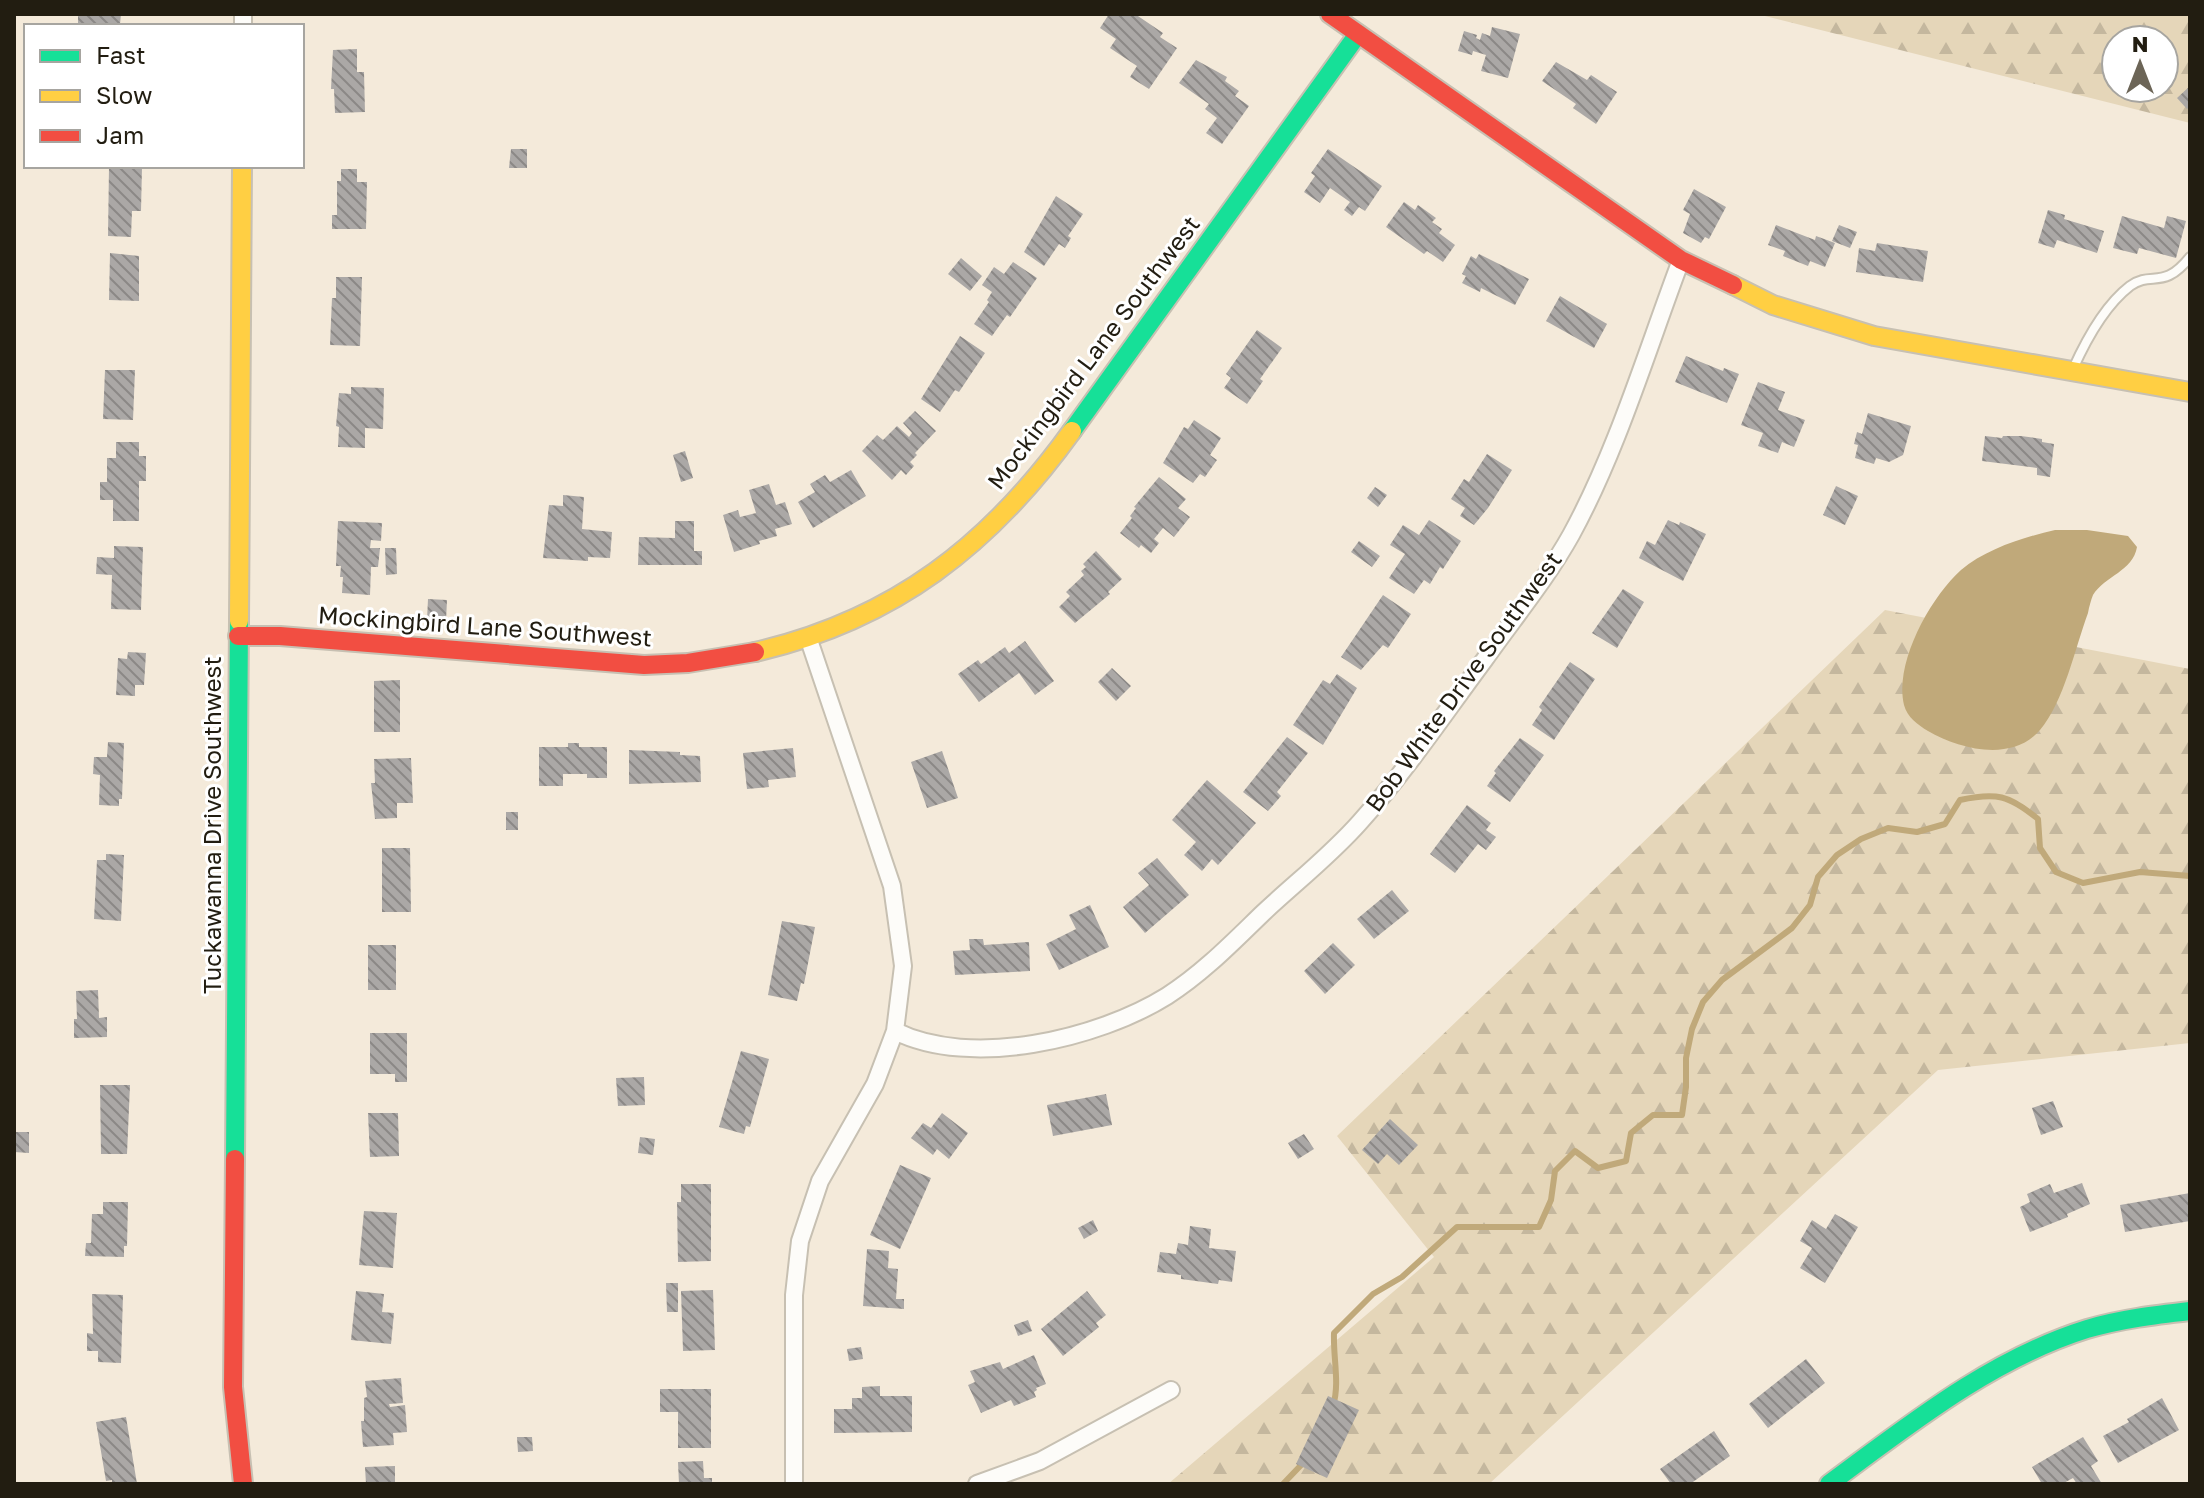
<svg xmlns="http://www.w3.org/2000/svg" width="2204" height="1498" font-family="'Golos Text',sans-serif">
<defs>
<pattern id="forest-firs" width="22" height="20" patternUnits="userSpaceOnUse" patternTransform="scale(2)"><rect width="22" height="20" fill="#e5d6b9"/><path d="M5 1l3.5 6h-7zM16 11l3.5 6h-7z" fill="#c4b79e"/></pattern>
<pattern id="building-back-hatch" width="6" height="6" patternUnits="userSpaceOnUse" patternTransform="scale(2)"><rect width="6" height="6" fill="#aba8a6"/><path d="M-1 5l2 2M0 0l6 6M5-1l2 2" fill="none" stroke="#8b8886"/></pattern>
</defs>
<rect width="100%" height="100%" fill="#f4eada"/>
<!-- forest -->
<path fill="url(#forest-firs)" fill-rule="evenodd" d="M1757 14H2190V123ZM2116 40H2164V88H2116Z
M1885 610 2190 669V1043L1938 1070 1489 1484H1168L1434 1257 1337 1136Z"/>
<!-- water -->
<path fill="#c0a97a" d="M2055 530H2087L2128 536 2137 547C2133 571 2105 576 2093 595 2091 600 2089 607 2088 613 2075 648 2064 702 2040 730 2012 763 1959 749 1928 731 1918 725 1907 717 1904 705 1894 663 1930 598 1961 570 1986 549 2024 537 2055 530Z"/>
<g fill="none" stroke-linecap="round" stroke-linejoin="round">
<!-- stream -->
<path stroke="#c0a97a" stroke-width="6" d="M1333 1406C1340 1383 1333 1358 1334 1333L1373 1294 1402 1277 1457 1227H1539L1551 1200 1555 1171 1575 1151 1598 1168 1626 1161 1631 1133 1653 1115H1682L1686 1087V1058L1692 1029 1703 1002 1722 980 1792 928 1810 905 1818 877 1837 855 1861 839 1888 828 1917 832 1945 824 1960 800C1996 792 2009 795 2038 819L2040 848 2056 872 2083 883 2140 872 2190 876
M1283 1484 1304 1462"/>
</g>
<!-- building -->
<path fill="url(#building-back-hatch)" d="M78 14H121L120 24 78 26Z
M1109 14H1135L1163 33 1160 37 1177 48 1149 89 1130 77 1137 66 1110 48 1116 39 1100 28Z
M1492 27 1520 34 1508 78 1481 71 1486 55 1473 51 1472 55 1458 51 1464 31 1477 35 1476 38 1480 40 1482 33 1490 36Z
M357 49V72H364L365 112 335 113 334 89H331L333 50Z
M1196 60 1227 77 1225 81 1239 91 1235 96 1249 106 1222 144 1206 133 1217 118 1205 109 1209 104 1179 83Z
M1556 62 1587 80 1591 75 1617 92 1596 124 1573 108 1576 104 1542 81Z
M2190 86V106L2187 109 2177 98Z
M511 149H527V168H509Z
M1328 149 1382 186 1365 211 1359 207 1352 216 1344 210 1350 202 1330 188 1320 203 1304 192 1315 176 1311 173Z
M109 167H142L141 211H132L131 237 108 236Z
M341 169H357V182H367L366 229H332V215H337V181H341Z
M1694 189 1726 207 1709 239 1705 237 1701 243 1683 233 1690 214 1683 210Z
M1056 196 1083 214 1068 236 1071 238 1065 248 1059 244 1044 266 1024 252Z
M1404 202 1415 210 1418 205 1436 218 1432 222 1442 229 1439 233 1455 245 1443 262 1427 251 1424 254 1386 227Z
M2048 210 2065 215 2064 219 2104 231 2097 253 2057 240 2054 248 2038 243Z
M2122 216 2164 228 2167 216 2186 221 2176 258 2139 248 2137 254 2113 248Z
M1776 225 1815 240 1816 236 1835 243 1825 267 1810 261 1808 266 1783 256 1785 251 1768 245Z
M1839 225 1857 232 1850 248 1832 241Z
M1877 243 1928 251 1923 282 1856 272 1859 248 1875 251Z
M110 253 139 256V301L109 300Z
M1479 254 1529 279 1515 305 1481 288 1480 292 1462 283 1466 276 1462 274 1471 256 1476 259Z
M961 258 982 276 970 291 948 274Z
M1013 262 1037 278 1010 317 1007 315 992 336 974 324 989 302 987 300 992 292 982 285 994 267 1004 274Z
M336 277H362L360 346 330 345 332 298H336Z
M1560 296 1607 324 1594 348 1546 321Z
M1257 330 1282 348 1260 379 1263 381 1247 404 1224 388 1231 378 1226 374Z
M960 336 985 353 959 392 955 390 940 412 921 399Z
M1686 356 1723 371 1724 368 1739 374 1727 403 1675 382Z
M105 370H135L133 420 103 419Z
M1758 382 1785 392 1778 410 1805 420 1794 447 1782 442 1778 453 1758 446 1763 433 1741 425Z
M351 387 384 388 383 429 365 428V448L338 447 339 427 336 426 339 393 351 394Z
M915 411 936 431 915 453 917 455 910 462 914 466 906 475 901 470 892 480 862 451 877 435 883 440 897 426 909 437 912 433 903 423Z
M1868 413 1911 426 1903 455 1889 462 1876 458 1874 464 1855 458 1858 445 1854 444 1857 432 1862 434Z
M1194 420 1221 438 1210 455 1217 460 1205 477 1200 474 1193 483 1163 463 1184 427 1188 429Z
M1985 436 2002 438 2003 436H2021L2042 439V442L2054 444 2050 477 2037 475V468L1982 461Z
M116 442H139V456H146V481H139V521H113V500H100V482H107V458H116Z
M685 451 693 478 681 482 673 455Z
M1487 454 1512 470 1488 508 1474 525 1460 516 1465 508 1451 499 1464 479 1469 482Z
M851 470 866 496 813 528 798 502 815 492 810 484 825 475 830 482Z
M1159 477 1186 499 1178 508 1190 517 1174 537 1163 528 1154 539 1159 543 1151 553 1141 545 1139 548 1120 533 1132 518 1130 516 1136 508 1134 507Z
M769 484 776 505 785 502 792 524 775 529 777 536 759 541 760 544 734 552 723 515 738 510 740 517 756 513 749 490Z
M1836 486 1858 496 1845 525 1823 515Z
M1375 487 1387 495 1378 507 1367 498Z
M563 495 584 497 582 529 612 532 610 558 588 557V561L543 558 549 505 563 506Z
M1429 520 1461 541 1443 569 1440 567 1430 584 1424 580 1414 594 1389 578 1405 554 1390 545 1403 525 1419 535Z
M1668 520 1679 525 1680 522 1706 534 1683 581 1639 558 1647 541 1655 545Z
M338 521 382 523 381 541 371 540 370 548H380L378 567H371L370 595 342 593 343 577H340L341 566H336Z
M675 521H694V551H702V565H638L639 537 675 538Z
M1359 541 1380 556 1372 567 1351 552Z
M114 546 143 547 141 610 111 609 112 575 96 574 97 557 114 558Z
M385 548H396L397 574 386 575Z
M1096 551 1122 579 1108 592 1110 594 1075 623 1059 607 1070 596 1066 592 1084 575 1081 571 1086 567 1083 564Z
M1623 589 1644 602 1617 648 1592 633Z
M1383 595 1411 614 1388 648 1383 645 1361 670 1341 657Z
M428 599 447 600 446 621 427 620Z
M1025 641 1054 681 1035 695 1019 673 979 702 958 674 978 660 981 664 1005 647 1009 653Z
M128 652 146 653 144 685H135V696L116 695 118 658 127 659Z
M1570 662 1595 679 1554 740 1532 725 1542 710 1539 707Z
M1112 668 1131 686 1116 701 1098 682Z
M1337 674 1357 688 1323 745 1293 725 1323 680 1330 684Z
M400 680V732H374V681Z
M1287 737 1308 753 1277 792 1281 796 1268 811 1243 792Z
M1520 738 1544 755 1510 802 1487 786 1496 773 1494 771Z
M108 742 124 743 122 799H119V806L99 805 100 775 93 774 94 757H107Z
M568 743H579V747H607V778H587V774H563V786H539V747H568Z
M793 748 796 777 768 780 769 787 747 789 743 753Z
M629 750 680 752V755L700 756 701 782 629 784Z
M942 751 958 798 927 808 911 762Z
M411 758 413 803H397V818L375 819 371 783H375L374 759Z
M1207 780 1256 823 1218 865 1212 859 1202 871 1184 855 1196 842 1172 820Z
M1467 805 1491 823 1486 830 1496 837 1486 850 1478 844 1455 873 1430 854Z
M506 812H518V830H506Z
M382 848H410L411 912H382Z
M106 854 124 855 121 921 94 919 97 860H106Z
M1157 858 1189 895 1145 933 1123 907 1149 885 1138 873Z
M1392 890 1409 911 1374 939 1357 919Z
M1090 905 1109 947 1059 970 1046 944 1076 929 1069 915Z
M782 921 815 927 804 984 801 983 797 1001 768 995Z
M969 939H983L984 945 1029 942 1030 971 955 975 953 951 970 950Z
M1333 943 1355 965 1325 994 1304 971Z
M368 945H396V990H368Z
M98 990 99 1018 107 1017V1037L74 1038V1019H77L76 991Z
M370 1033H407V1082H395V1074H370Z
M741 1051 769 1059 750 1127 746 1126 744 1134 719 1127Z
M644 1077 645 1105 618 1106 616 1078Z
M100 1085H130L127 1154H101Z
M1106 1094 1112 1125 1053 1136 1047 1105Z
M2053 1101 2063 1127 2041 1135 2032 1108Z
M368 1113H398L399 1156 370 1157Z
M942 1113 968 1133 949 1159 937 1149 933 1155 911 1138 923 1123 931 1128Z
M1390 1119 1418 1145 1399 1165 1387 1154 1378 1164 1362 1150Z
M14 1132H29V1153L14 1152Z
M1304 1134 1314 1149 1298 1159 1288 1143Z
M640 1137 655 1139 653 1155 638 1153Z
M900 1165 931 1178 900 1249 870 1235Z
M2082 1183 2090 1204 2067 1214 2068 1217 2030 1232 2020 1207 2030 1202 2027 1194 2050 1184 2054 1193Z
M681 1184H711V1261L678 1262 677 1202H681Z
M2190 1193V1221L2125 1232 2120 1205Z
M103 1202H128L127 1246H124V1257L85 1256 86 1243H91L92 1214H103Z
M364 1211 397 1213 393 1268 359 1265Z
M1835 1214 1858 1227 1825 1283 1800 1268 1812 1248 1800 1241 1812 1220 1826 1229Z
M1093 1220 1098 1231 1084 1239 1078 1228Z
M1190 1226 1211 1229 1209 1248 1236 1251 1232 1282 1219 1280 1218 1284 1181 1279V1275L1157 1272 1160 1252 1176 1254 1178 1243 1188 1245Z
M867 1249 889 1251 888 1268 898 1269 896 1299H904V1309L863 1306Z
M666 1283H678V1312H667Z
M713 1290 715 1350 683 1351 681 1291Z
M356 1291 384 1294 382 1312 394 1313 391 1344 351 1340Z
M1087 1291 1106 1315 1096 1323 1099 1327 1063 1356 1041 1329Z
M92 1294 123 1295 121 1363 98 1362V1351H87V1333L93 1334Z
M1028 1320 1032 1331 1018 1336 1014 1325Z
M861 1347 863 1359 849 1361 847 1349Z
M1034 1355 1046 1384 1036 1388 1037 1390 1034 1392 1036 1397 1014 1406 1011 1400 981 1413 968 1385 975 1382 970 1371 1000 1362 1003 1369Z
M1806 1359 1825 1383 1768 1428 1749 1404Z
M401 1378 403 1403 389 1404 390 1407 405 1405 407 1432 393 1433 394 1445 363 1447 361 1421H364V1398L367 1397 365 1381Z
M880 1386V1396H912V1432L834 1433V1409H852V1398H862V1387Z
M660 1389H711V1448H678V1412H660Z
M1328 1396 1359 1410 1327 1478 1296 1464Z
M2162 1398 2179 1430 2118 1463 2103 1436 2129 1422 2127 1419Z
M126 1417 137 1484H112V1480L106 1481 96 1422Z
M1714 1431 1730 1456 1690 1484H1671L1660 1469Z
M517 1437H532L533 1451 518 1452Z
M2083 1437 2098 1461 2091 1466 2102 1484H2077L2073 1478 2062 1484H2042L2032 1467Z
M703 1461 704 1478H712V1484H679L678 1462Z
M395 1466V1484H366L365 1467Z"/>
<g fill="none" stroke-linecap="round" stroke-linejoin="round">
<defs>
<path id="lane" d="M2073 369C2086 340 2104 306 2130 286 2152 270 2163 291 2190 257"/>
<path id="street" d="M243 26V14
M895 1031C971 1069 1098 1039 1167 996 1203 973 1233 942 1263 913 1295 883 1331 855 1360 822 1406 771 1444 714 1485 659 1514 618 1547 578 1571 535 1617 451 1647 350 1681 260
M794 1484V1295L800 1241 820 1181 875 1084 895 1031 903 966 892 886 808 637
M977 1484 1040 1461 1171 1390"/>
<path id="fast" d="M1072 431 1358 34
M235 1159 239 621
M1829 1484C1909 1425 1991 1359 2087 1329 2121 1319 2155 1315 2190 1311"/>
<path id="slow" d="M1733 285 1773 305 1874 336 2190 392
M239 621 242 166
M755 652C894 620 990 545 1072 431"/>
<path id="jam" d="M1330 14 1681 260 1733 285
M238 636H280L644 665 688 663 755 652
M235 1159 233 1387 243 1484"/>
</defs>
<!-- lane casing -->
<use href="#lane" stroke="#c7c0b2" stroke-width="12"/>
<!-- street casing -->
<use href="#street" stroke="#c7c0b2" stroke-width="20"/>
<!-- fast casing -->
<use href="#fast" stroke="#c7c0b2" stroke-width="22"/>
<!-- slow casing -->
<use href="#slow" stroke="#c7c0b2" stroke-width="22"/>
<!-- jam casing -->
<use href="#jam" stroke="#c7c0b2" stroke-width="22"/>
<!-- lane -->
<use href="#lane" stroke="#fdfcf9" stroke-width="8"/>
<!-- street -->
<use href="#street" stroke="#fdfcf9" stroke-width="16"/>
<!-- fast -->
<use href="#fast" stroke="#16e098" stroke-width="18"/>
<!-- slow -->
<use href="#slow" stroke="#ffcf43" stroke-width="18"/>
<!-- jam -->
<use href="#jam" stroke="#f24e42" stroke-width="18"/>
</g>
<g text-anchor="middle" stroke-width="6" stroke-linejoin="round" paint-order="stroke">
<!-- street labels -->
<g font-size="24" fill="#221d11" stroke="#fff">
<text transform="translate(1094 353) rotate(-53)" y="8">Mockingbird Lane Southwest</text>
<text transform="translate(485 627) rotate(4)" y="8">Mockingbird Lane Southwest</text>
<text transform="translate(1464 682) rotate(-54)" y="8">Bob White Drive Southwest</text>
<text transform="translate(213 825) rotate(-90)" y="8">Tuckawanna Drive Southwest</text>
</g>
</g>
<!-- border -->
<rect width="2204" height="1498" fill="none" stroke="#221d11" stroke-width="32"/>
<!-- legend -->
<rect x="24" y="24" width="280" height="144" fill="#ffffff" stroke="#a7a5a0" stroke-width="2"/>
<rect x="40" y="50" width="40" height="12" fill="#16e098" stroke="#a7a5a0" stroke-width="2"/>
<text x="96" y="64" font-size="24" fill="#221d11">Fast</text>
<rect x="40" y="90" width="40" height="12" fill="#ffcf43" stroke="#a7a5a0" stroke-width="2"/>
<text x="96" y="104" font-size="24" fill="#221d11">Slow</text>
<rect x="40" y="130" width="40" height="12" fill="#f24e42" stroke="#a7a5a0" stroke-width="2"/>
<text x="96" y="144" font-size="24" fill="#221d11">Jam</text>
<!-- north arrow -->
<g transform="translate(2140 64)"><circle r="38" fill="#ffffff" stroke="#a7a5a0" stroke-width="2"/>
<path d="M0-6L14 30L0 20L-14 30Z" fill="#6c6557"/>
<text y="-12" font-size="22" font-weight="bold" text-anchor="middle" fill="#221d11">N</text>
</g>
</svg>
